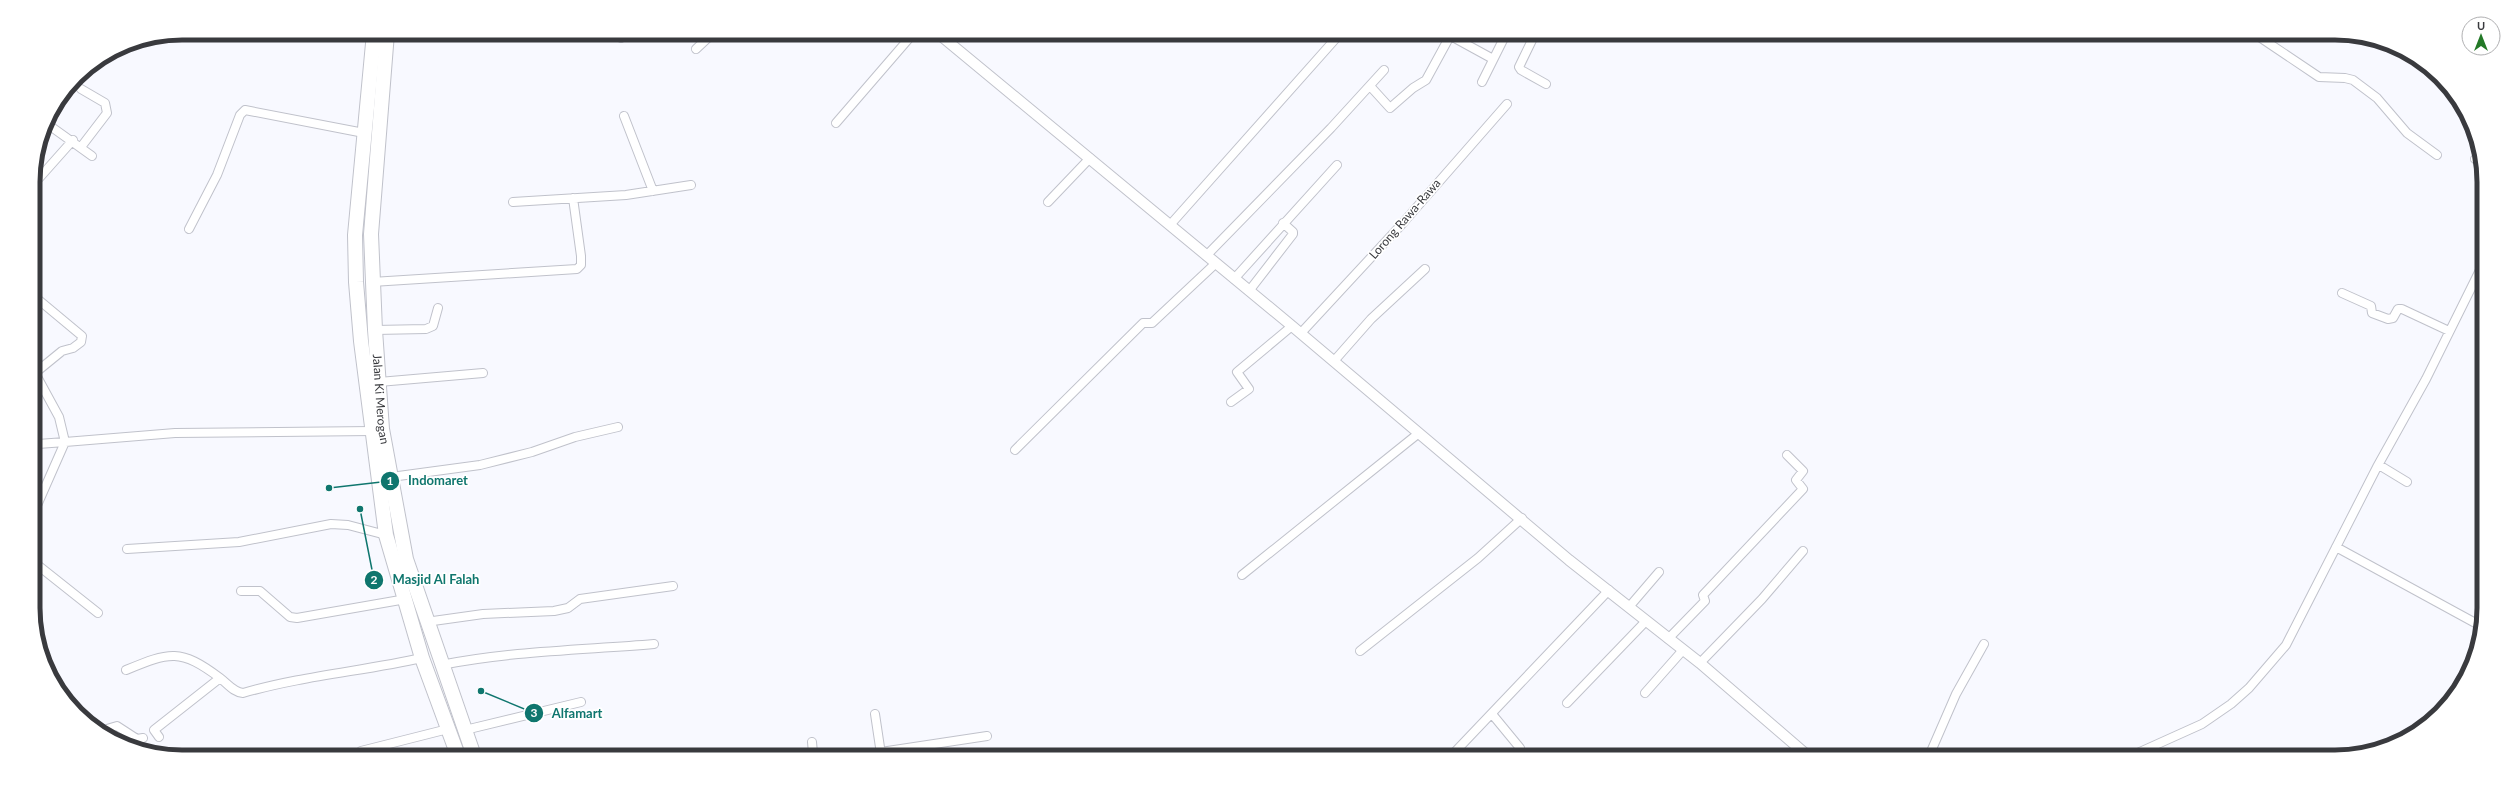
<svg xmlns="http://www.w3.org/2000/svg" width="2517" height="790" font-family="Lato,sans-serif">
<rect width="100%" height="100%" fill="#f8f9ff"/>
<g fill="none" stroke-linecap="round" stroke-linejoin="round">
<defs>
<path id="minor" d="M618 34 621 38
M1451 36 1493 59
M1534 36 1519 67 1521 70 1546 84
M2261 38 2319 77 2345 78 2353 80 2377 98 2407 133 2437 155
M696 49 712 34
M1482 82 1505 36
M1370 86 1390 108 1413 88 1426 80 1450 36
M81 89 105 103 107 113 81 147
M624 116 653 191
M46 123 92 156
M836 123 912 35
M2475 159 2481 164
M33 185 73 140
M513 202 626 195 691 185
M1048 202 1090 158
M1170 225 1338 36
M189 229 217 175 240 115 245 110 364 133
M1206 256 1331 128 1384 70
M1234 279 1337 165
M372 282 577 269 581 265V256L573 198
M1249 291 1293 234V232L1283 223
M2342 293 2371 306 2372 313 2388 319 2393 318 2398 309H2402L2449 331
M34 296 82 336 81 342 73 348 62 351 35 373
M375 330 426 329 433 326 438 308
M1301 333 1402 224 1507 104
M34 350 35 373 59 417 65 442 38 444
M1334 361 1371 319 1425 269
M379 382 483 373
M1231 402 1249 389 1237 372 1292 326
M1015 450 1143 323H1152L1215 264
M2379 465 2407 482
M391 477 480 465 532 452 575 437 618 427
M35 510 65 442 175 433 373 431
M2336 547 2479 625
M127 549 239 542 331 524 348 525 386 535
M35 563 98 613
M1242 575 1419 433
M241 591H260L290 617 297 618 406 599
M1629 607 1659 572
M426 622 483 614 554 611 568 608 580 599 673 586
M1668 639 1705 601 1703 595 1803 489 1796 480 1803 471 1787 455
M1360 651 1478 558 1522 518
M1700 663 1762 599 1803 551
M441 665C512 651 583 650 654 644
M126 670C170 652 180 648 220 678 228 684 233 692 243 693 302 676 363 671 422 658
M1645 693 1683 650
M1567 703 1646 621
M875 714 881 754
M1492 714 1520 748
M465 730 581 702
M100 731 117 726 137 739 143 738
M159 737 154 730 220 678
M812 742 813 753
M361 751 448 729
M881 752 987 736
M1452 755 1609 590
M1929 756 1956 694 1984 644
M2131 756 2202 724 2231 704 2249 688 2286 645 2377 467 2426 379 2481 268"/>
<path id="tertiary" d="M940 35 1292 326 1569 560 1700 663 1808 756"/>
<g id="trunk">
<path d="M374 33 355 235 356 282 361 341 386 535 422 658 457 753"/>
<path id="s1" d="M387 33 371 234 375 330 382 429 406 559 473 753"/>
</g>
</defs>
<!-- minor casing -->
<use href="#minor" stroke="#c0c2cb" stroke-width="10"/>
<!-- tertiary casing -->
<use href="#tertiary" stroke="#c0c2cb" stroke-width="12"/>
<!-- trunk casing -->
<use href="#trunk" stroke="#c0c2cb" stroke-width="16"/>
<!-- minor -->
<use href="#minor" stroke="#fff" stroke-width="8"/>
<!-- tertiary -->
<use href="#tertiary" stroke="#fff" stroke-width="10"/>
<!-- trunk -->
<use href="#trunk" stroke="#fff" stroke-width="14"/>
</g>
<g text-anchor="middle" stroke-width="3.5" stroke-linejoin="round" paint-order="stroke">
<!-- street labels -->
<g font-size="12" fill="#393a3e" stroke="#fff">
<text transform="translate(1405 219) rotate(-49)" y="4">Lorong Rawa-Rawa</text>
<text dy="4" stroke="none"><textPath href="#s1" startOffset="367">Jalan Ki Merogan</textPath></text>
</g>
</g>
<!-- crop -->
<path d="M0 0H2517V790H0ZM182 40H2335A142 142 0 0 1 2477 182V608A142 142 0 0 1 2335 750H182A142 142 0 0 1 40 608V182A142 142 0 0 1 182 40Z" fill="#fff" fill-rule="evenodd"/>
<path fill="none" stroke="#393a3e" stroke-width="5" d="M182 40H2335A142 142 0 0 1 2477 182V608A142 142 0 0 1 2335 750H182A142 142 0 0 1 40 608V182A142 142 0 0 1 182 40Z"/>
<!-- callouts -->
<path fill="none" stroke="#0f766e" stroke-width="1.5" d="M329 488L390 481M360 509L374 580M481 691L534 713"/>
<g fill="#0f766e" stroke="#fff" stroke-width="1.5">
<circle cx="329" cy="488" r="4"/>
<circle cx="360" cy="509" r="4"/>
<circle cx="481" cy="691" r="4"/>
<circle cx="390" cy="481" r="10"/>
<circle cx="374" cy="580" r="10"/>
<circle cx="534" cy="713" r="10"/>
</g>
<g font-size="12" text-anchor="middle" font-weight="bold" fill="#fff">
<text x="390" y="485">1</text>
<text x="374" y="584">2</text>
<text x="534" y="717">3</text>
</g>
<g font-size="13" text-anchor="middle" font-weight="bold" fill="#0f766e" stroke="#fff" stroke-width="3.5" stroke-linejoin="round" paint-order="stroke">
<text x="438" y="485">Indomaret</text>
<text x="436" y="584">Masjid Al Falah</text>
<text x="577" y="718">Alfamart</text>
</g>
<!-- north arrow -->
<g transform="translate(2481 36)"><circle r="19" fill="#ffffff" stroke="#b0b0b2"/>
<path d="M0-3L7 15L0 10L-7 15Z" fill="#237927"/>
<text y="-6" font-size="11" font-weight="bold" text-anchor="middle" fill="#393a3e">U</text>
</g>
</svg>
